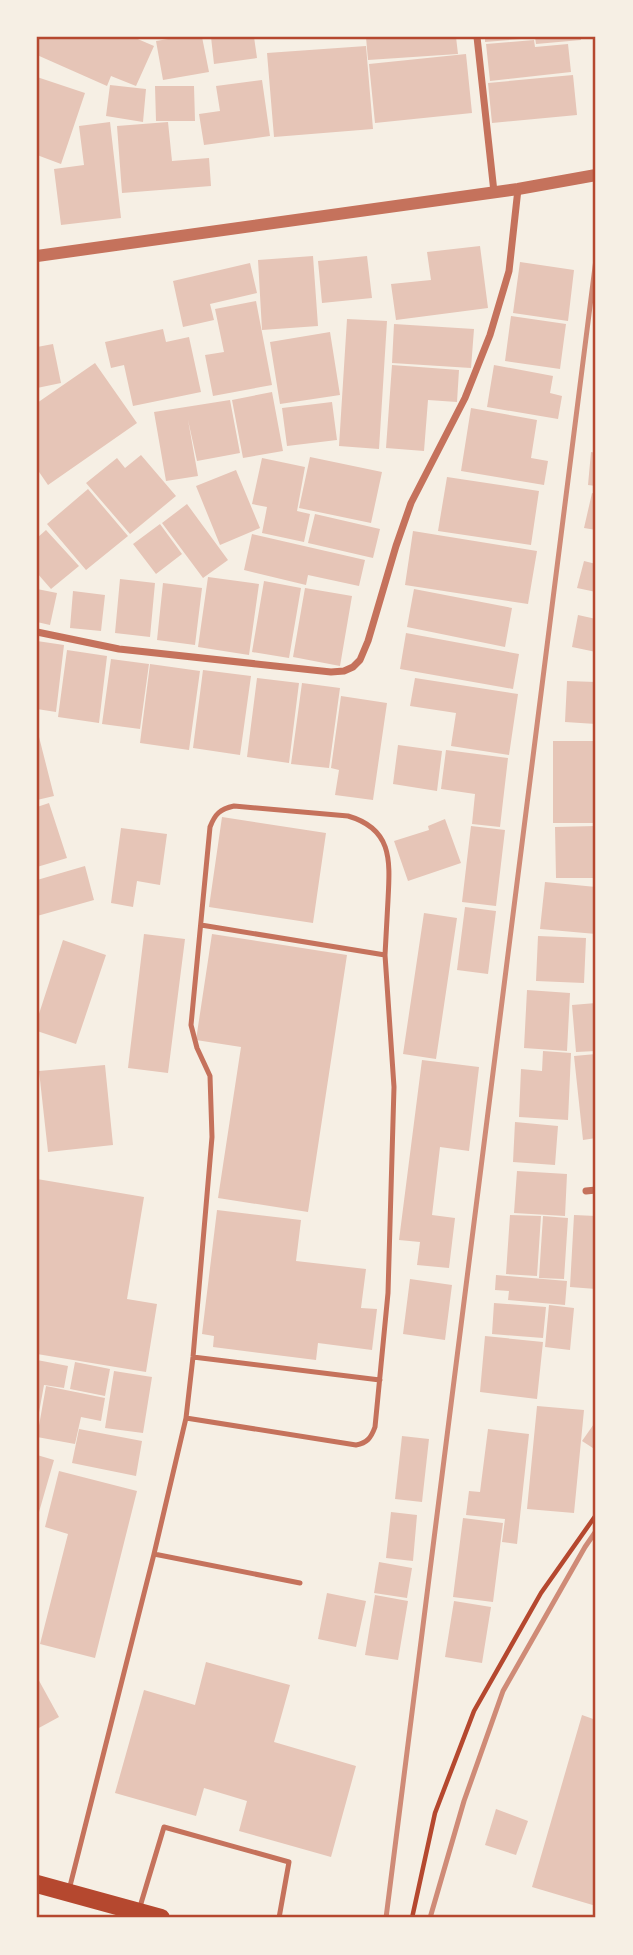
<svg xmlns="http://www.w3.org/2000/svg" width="633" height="1955" font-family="'Fira Sans',sans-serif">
<rect width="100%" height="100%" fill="#f6efe4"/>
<!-- building -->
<path fill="#e6c5b7" d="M37 37H133L154 46 136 86 111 76 107 86 37 55Z
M180 37H202L209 72 163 80 156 41Z
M211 37H254L257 58 214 64Z
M366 37H456L458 54 368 60Z
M485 37H521V39L485 42Z
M535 37H581V40L536 44Z
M534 40 535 47 568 44 571 72 490 81 486 44Z
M366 46 373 129 274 137 267 53Z
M466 54 472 113 375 123 369 64Z
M573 75 577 115 492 123 488 83Z
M37 77 85 93 61 164 37 155Z
M262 80 270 136 204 145 199 114 220 111 216 86Z
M110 85 146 89 143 122 106 116Z
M155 86H194L195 121H156Z
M110 122 121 218 61 225 54 169 84 165 79 126Z
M168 122 172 161 209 158 211 186 122 193 117 126Z
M480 246 488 308 396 320 391 284 431 280 427 252Z
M313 256 318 326 262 330 258 260Z
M367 256 372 298 322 303 318 261Z
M520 262 574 270 568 321 513 313Z
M250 263 257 293 210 304 214 320 183 327 173 281Z
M256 301 272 385 213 396 205 355 224 352 215 309Z
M511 316 566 324 560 369 505 361Z
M347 319 387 321 379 449 339 446Z
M394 324 474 329 471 368 392 363Z
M163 329 166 342 189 337 201 392 133 406 124 365 111 368 105 342Z
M330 332 340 395 280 404 270 342Z
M53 344 61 383 37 388V347Z
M95 363 137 423 48 485 37 469V403Z
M392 365 459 370 457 402 428 400 424 451 386 448Z
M494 365 553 376 550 393 562 396 558 419 487 407Z
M272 392 283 451 243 458 232 400Z
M230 400 240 453 197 461 188 420 198 476 166 481 154 412Z
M332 402 337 440 287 446 282 408Z
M471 408 537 420 531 458 548 461 544 485 461 471Z
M591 452 596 453V486L588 485Z
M141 455 176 496 130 534 86 483 117 458 125 468Z
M310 457 382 472 371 523 299 508Z
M262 458 305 467 297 511 310 514 304 542 262 533 267 507 252 504Z
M236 470 260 528 220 545 196 486Z
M447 477 539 491 531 545 438 531Z
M88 489 128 536 86 570 47 524Z
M592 493 596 494V530L584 528Z
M187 504 228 560 203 578 162 523Z
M315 514 380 529 373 558 308 543Z
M160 524 182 554 156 574 133 544Z
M46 530 79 566 51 589 37 573V538Z
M413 531 537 551 528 604 405 585Z
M252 534 365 560 359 586 308 575 306 585 244 570Z
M584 561 596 564V592L577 588Z
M208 577 259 584 249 655 198 647Z
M120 579 155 583 150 637 115 633Z
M264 581 301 588 289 658 252 652Z
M163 583 202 588 195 645 157 640Z
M305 588 352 596 340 666 293 657Z
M37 589 57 593 50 625 37 622Z
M414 589 512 608 505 647 407 627Z
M73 591 105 595 101 631 70 628Z
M578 615 596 619V652L572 647Z
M406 633 519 654 513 689 400 669Z
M37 641 64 645 56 712 37 709Z
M67 650 107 656 99 723 58 717Z
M111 659 149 664 140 729 102 724Z
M150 664 200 671 189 750 140 743Z
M203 670 251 676 240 755 193 748Z
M257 678 299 683 289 763 247 757Z
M415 678 518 694 509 755 451 746 456 713 410 706Z
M567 681 596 682V724L565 722Z
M302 683 340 688 329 768 291 764Z
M341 696 387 703 373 800 335 795 339 770 331 768Z
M38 733 54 796 37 800V734Z
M553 741H596V823H553Z
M398 745 442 751 437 791 393 784Z
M446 750 508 758 500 827 472 824 475 794 441 789Z
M49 803 67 858 37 867V807Z
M222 817 326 833 313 923 209 907Z
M445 819 461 863 408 881 394 841 429 830 428 826Z
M471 826 505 830 496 906 462 902Z
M596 826V878H556L555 827Z
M121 828 167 834 160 885 137 881 133 907 111 903Z
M85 866 94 900 37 916V880Z
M545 882 596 887V934L540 929Z
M465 907 496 911 488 974 457 970Z
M424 913 457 918 436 1059 403 1054Z
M144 934 185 939 168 1073 128 1068Z
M212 934 347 955 308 1212 218 1198 241 1047 196 1040Z
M538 936 586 938 584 983 536 981Z
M63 940 106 955 76 1044 37 1031V1020Z
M527 990 570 993 567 1051 524 1048Z
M596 1003V1051L576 1052 572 1005Z
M543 1051 571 1053 568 1120 519 1117 521 1069 542 1071Z
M596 1054V1138L583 1140 574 1056Z
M422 1060 479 1067 469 1151 440 1147 432 1215 455 1218 449 1268 417 1265 420 1242 399 1240Z
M105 1065 113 1145 48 1152 39 1071Z
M515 1122 558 1126 555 1165 513 1162Z
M517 1171 567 1174 565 1216 514 1213Z
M37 1179 144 1197 127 1299 157 1304 146 1372 37 1354Z
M217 1210 301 1220 296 1261 366 1269 361 1308 377 1309 372 1350 318 1343 316 1360 213 1347 214 1336 202 1334Z
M510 1215 541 1216 537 1276 506 1274Z
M574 1215 596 1216V1289L570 1287Z
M543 1216 568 1218 564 1279 539 1278Z
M496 1275 567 1281 565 1305 508 1300 509 1291 495 1290Z
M410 1279 452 1285 445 1340 403 1334Z
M494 1303 546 1307 543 1338 492 1334Z
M549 1305 574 1308 570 1350 545 1347Z
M485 1336 543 1342 537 1399 480 1392Z
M37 1360 68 1366 64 1388 44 1385 38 1418Z
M75 1362 110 1369 105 1396 70 1389Z
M114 1371 152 1377 143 1433 105 1428Z
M46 1386 105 1398 101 1421 81 1417 75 1444 37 1437Z
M537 1406 584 1410 574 1513 527 1509Z
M596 1421V1450L582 1441Z
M79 1429 142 1441 136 1476 72 1463Z
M488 1429 529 1434 517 1544 502 1542 505 1519 466 1515 469 1491 480 1492Z
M402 1436 429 1439 422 1502 395 1499Z
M37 1455 54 1460 37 1519Z
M59 1471 137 1491 95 1658 40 1644 68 1534 45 1527Z
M391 1512 417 1515 413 1561 386 1558Z
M463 1518 503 1523 493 1602 453 1597Z
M379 1562 412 1568 407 1598 374 1593Z
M327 1593 366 1601 356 1647 318 1639Z
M375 1595 408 1601 398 1660 365 1655Z
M454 1601 491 1607 482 1663 445 1657Z
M206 1662 290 1685 274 1742 356 1766 331 1857 239 1831 247 1801 204 1788 196 1816 115 1793 144 1690 195 1705Z
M37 1677 59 1717 37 1729Z
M582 1715 596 1720V1906L532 1887Z
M496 1809 528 1821 516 1855 485 1845Z"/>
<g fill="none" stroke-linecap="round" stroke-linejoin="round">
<!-- path -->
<path stroke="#b5482f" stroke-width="4.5" d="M412 1918 435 1813 474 1711 541 1593 596 1515"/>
<!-- service -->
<path stroke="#c5725c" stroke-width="5" d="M193 1357 380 1380
M186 1418 356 1445C367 1443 371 1438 375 1427L388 1293 394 1087 385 955 201 925
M154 1554 300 1583
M69 1890 154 1554 186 1418 193 1357 212 1137 210 1076 197 1048 191 1025 210 827C215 814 220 809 234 806L348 816C393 829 390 861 388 900 387 918 386 937 385 955
M139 1910 164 1827 289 1862 279 1918"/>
<!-- minor -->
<path stroke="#c5725c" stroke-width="7" d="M477 37 494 192
M37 632 119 649 331 672 344 671 353 667 360 660 368 641 396 546 411 503 465 398 490 335 509 271 518 189
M586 1191 596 1190"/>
<!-- tertiary -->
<path stroke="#c5725c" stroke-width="12" d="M37 256 518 189 596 175"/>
<!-- primary -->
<path stroke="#b5482f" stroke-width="18" d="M37 1884 161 1918"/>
<!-- rail -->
<path stroke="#cf8b77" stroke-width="5" d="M386 1918 596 259
M430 1918 464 1801 503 1691 585 1547 596 1531"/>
</g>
<!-- border -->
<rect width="633" height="1955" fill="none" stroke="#f6efe4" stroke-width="77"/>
<rect x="38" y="38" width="556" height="1878" fill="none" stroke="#b5482f" stroke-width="2.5"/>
</svg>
